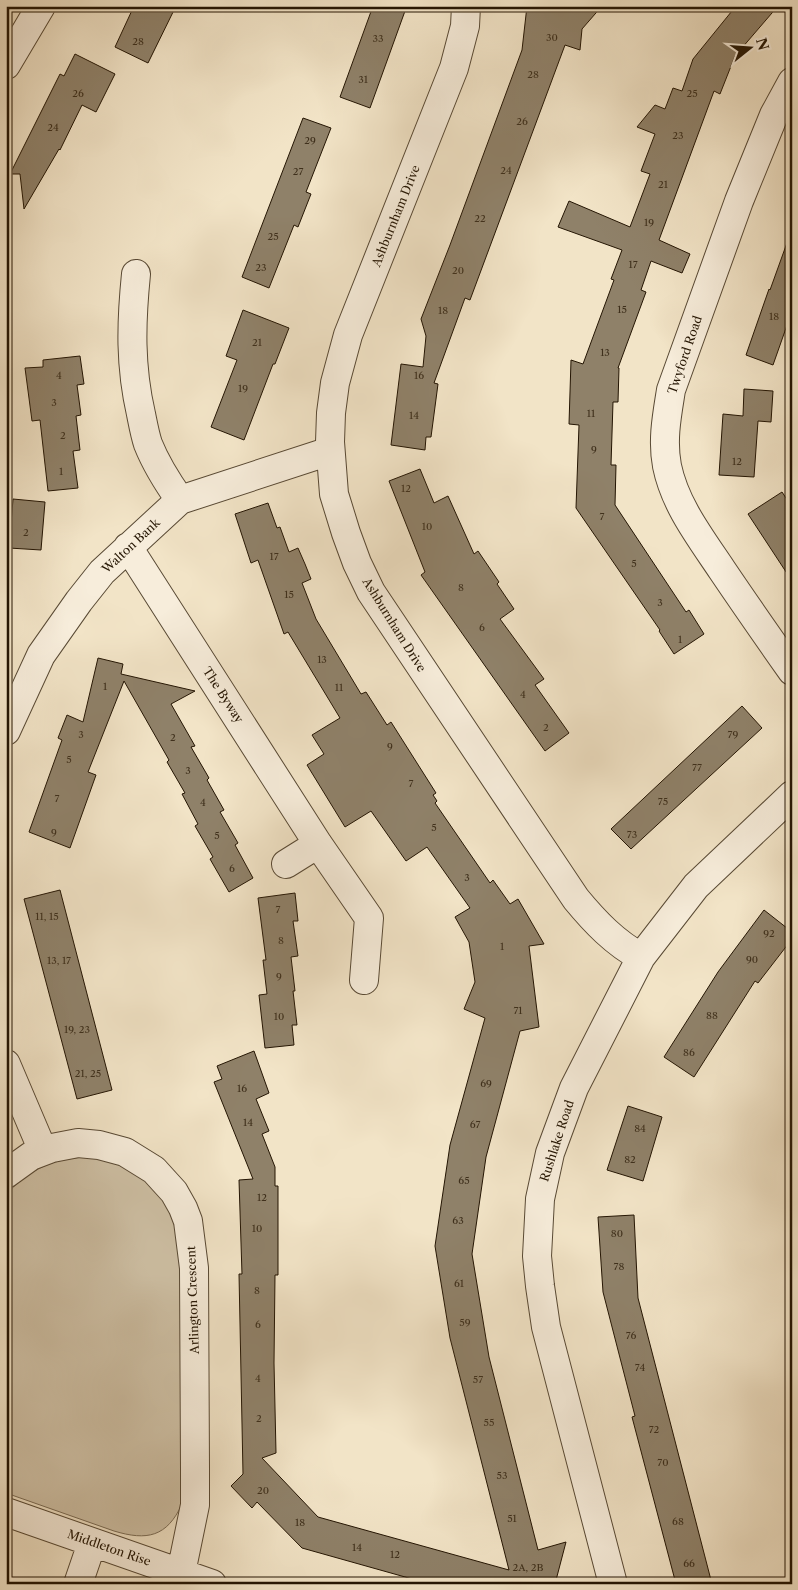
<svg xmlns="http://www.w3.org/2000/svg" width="798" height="1590" font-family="'Libre Caslon Text',serif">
<rect width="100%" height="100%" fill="#f2e4c7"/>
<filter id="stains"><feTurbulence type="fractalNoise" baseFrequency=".004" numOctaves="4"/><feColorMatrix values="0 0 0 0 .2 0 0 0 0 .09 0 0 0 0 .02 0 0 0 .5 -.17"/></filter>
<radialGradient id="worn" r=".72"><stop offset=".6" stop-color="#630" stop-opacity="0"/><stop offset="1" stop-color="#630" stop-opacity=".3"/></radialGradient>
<!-- green -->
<path fill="#cfc1a6" stroke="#7a6b54" d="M88 1157C123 1161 157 1181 171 1215 177 1230 179 1248 181 1264L182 1504C167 1537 147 1541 114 1531L6 1493V1195C28 1169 55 1158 88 1157Z"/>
<!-- building -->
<path fill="#8f8169" stroke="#241503" d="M134 6H176L148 63 115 47Z
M373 6H391L405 11 370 108 340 97Z
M527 6H602L582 29 580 50 565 45 470 300 465 298 434 383 438 384 431 437H426L425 450 391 445 401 364 423 367 426 336 421 319 450 245 522 50Z
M736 6H778L735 56 720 94 714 91 659 240 690 254 682 273 651 261 641 290 646 292 618 368H619L618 402H613L611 465H616L615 505 686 612 689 610 704 634 674 654 659 631 660 630 576 508 579 425 569 424 571 360 583 364 614 280 611 279 622 250 558 227 569 201 630 227 650 174 641 171 655 134 637 127 655 105 665 109 673 88 682 91 693 59Z
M75 54 115 74 96 112 82 105 60 150 59 149 24 209 20 174H10L60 74 64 76Z
M303 118 331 128 306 192 311 194 298 227 294 225 269 288 242 277Z
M788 240 792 241V311L773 365 746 355 769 289 770 290Z
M243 310 289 328 275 364H273L244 440 211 427 237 360 226 356Z
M80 356 84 384 77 385 81 415 76 416 80 450 73 451 78 488 48 491 40 420 32 421 25 368 43 367V360Z
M744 389 773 391 771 422 758 421 754 477 719 475 723 414 743 416Z
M420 469 434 503 448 496 474 554 478 551 499 582 497 584 514 609 500 619 544 679 535 685 569 733 545 751 421 575 425 572 389 481Z
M782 492 792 507V581L748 514Z
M13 499 45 502 41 550 9 548Z
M268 503 277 528 280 527 289 552 298 548 305 564 311 579 302 583 316 619 361 694 366 692 387 725 391 722 436 793 433 795 437 801 435 803 490 883 493 880 510 904 518 899 544 944 529 946 539 1027 520 1031 486 1157 472 1254 489 1357 538 1550 566 1542 555 1584H430L302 1548 257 1502 252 1508 231 1486 243 1474 239 1274H242L239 1180 253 1179 214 1082 222 1079 217 1066 254 1051 269 1093 256 1099 269 1131 262 1134 275 1167V1186H278V1275H275L274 1363 276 1453 262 1458 318 1517 509 1570 450 1338 435 1246 450 1145 485 1018 464 1009 475 982 469 942 455 917 470 908 427 847 406 861 371 811 345 827 307 765 324 754 312 735 340 718 288 632 284 634 258 560 251 563 235 514Z
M98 658 123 664 121 674 195 691 171 704 195 746 191 747 209 778 207 780 224 810 220 812 238 843 235 845 253 878 229 892 210 859 213 857 195 826 198 824 182 794 185 793 167 762 169 760 124 681 88 772 96 775 70 848 29 832 62 740 58 738 67 715 83 722Z
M742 706 762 728 631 849 611 829Z
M60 890 112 1090 77 1099 24 899Z
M295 893 298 921H293L298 956 291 957 295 991H293L297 1025H292L294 1045 265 1048 259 995 267 994 263 960H266L258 898Z
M764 910 792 932V939L758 983 755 981 694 1077 664 1057 718 972Z
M628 1106 662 1117 643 1181 607 1170Z
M634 1215 638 1298 712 1584H676L632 1417 635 1416 603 1292 598 1217Z"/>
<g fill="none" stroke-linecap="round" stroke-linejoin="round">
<defs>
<path id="minor" d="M466 6 465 26 454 68 348 335 335 383 331 413 330 442 334 494 346 533 357 563 371 592 576 899C595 922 615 943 641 957
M6 65 41 6
M792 82 774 115 739 201 671 390C667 415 662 440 667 466 675 505 700 537 722 570 745 604 768 637 792 671
M136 274C131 324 130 366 141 414 143 424 145 435 148 444 156 464 168 483 180 500
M128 547 318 844 369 918 364 980
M6 731 41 655 79 601 102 572 180 500 330 451
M286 864 318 844
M6 1064 43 1151
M6 1174 31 1156 52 1148 78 1143 99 1145 125 1152 154 1170 174 1192 183 1208 188 1221 194 1268 195 1468V1505L181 1573
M6 1512 212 1584
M78 1584 92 1543
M613 1584 546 1327 540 1286 537 1256 540 1199 550 1153 574 1088 641 957 696 886 792 795"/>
</defs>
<!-- minor casing -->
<use href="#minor" stroke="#584934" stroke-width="30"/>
<!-- minor -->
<use href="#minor" stroke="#f7eddb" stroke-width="28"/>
</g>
<g text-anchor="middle" stroke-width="4" stroke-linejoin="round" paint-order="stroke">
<!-- number labels -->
<g font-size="10" fill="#3f301c">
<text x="552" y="41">30</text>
<text x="378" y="42">33</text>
<text x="138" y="45">28</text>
<text x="533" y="78">28</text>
<text x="363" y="83">31</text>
<text x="78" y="97">26</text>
<text x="692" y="97">25</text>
<text x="522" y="125">26</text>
<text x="53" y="131">24</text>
<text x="678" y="139">23</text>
<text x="310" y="144">29</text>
<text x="506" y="174">24</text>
<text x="298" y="175">27</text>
<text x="663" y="188">21</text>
<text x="480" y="222">22</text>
<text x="649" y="226">19</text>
<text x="273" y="240">25</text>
<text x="633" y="268">17</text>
<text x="261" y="271">23</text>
<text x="458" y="274">20</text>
<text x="622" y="313">15</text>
<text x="443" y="314">18</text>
<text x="774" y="320">18</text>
<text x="257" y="346">21</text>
<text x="605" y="356">13</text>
<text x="59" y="379">4</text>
<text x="419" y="379">16</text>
<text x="243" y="392">19</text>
<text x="54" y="406">3</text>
<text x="591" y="417">11</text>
<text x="414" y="419">14</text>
<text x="63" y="439">2</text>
<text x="594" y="453">9</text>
<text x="737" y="465">12</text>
<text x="61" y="475">1</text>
<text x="406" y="492">12</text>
<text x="602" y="520">7</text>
<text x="427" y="530">10</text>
<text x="26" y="536">2</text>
<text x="274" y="560">17</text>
<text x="634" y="567">5</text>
<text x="461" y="591">8</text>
<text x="289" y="598">15</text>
<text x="660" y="606">3</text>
<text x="482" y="631">6</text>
<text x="680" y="643">1</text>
<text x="322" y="663">13</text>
<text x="105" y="690">1</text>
<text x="339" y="691">11</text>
<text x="523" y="698">4</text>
<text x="546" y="731">2</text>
<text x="81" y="738">3</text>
<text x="733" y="738">79</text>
<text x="173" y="741">2</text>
<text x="390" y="750">9</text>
<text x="69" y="763">5</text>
<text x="697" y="771">77</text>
<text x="188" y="774">3</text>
<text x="411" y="787">7</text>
<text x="57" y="802">7</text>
<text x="663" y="805">75</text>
<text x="203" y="806">4</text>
<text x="434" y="831">5</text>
<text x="54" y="836">9</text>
<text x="632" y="838">73</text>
<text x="217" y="839">5</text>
<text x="232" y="872">6</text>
<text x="467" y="881">3</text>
<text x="278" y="913">7</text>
<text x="47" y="920">11, 15</text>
<text x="769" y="937">92</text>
<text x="281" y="944">8</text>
<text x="502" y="950">1</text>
<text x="752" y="963">90</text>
<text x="59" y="964">13, 17</text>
<text x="279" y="980">9</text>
<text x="518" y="1014">71</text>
<text x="712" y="1019">88</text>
<text x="279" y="1020">10</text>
<text x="77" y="1033">19, 23</text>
<text x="689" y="1056">86</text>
<text x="88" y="1077">21, 25</text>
<text x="486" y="1087">69</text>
<text x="242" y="1092">16</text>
<text x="248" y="1126">14</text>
<text x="475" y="1128">67</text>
<text x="640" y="1132">84</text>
<text x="630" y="1163">82</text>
<text x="464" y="1184">65</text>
<text x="262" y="1201">12</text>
<text x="458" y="1224">63</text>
<text x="257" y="1232">10</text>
<text x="617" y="1237">80</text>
<text x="619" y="1270">78</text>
<text x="459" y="1287">61</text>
<text x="257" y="1294">8</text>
<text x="465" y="1326">59</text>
<text x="258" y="1328">6</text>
<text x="631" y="1339">76</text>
<text x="640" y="1371">74</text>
<text x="258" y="1382">4</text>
<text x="478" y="1383">57</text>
<text x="259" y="1422">2</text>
<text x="489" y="1426">55</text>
<text x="654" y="1433">72</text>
<text x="663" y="1466">70</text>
<text x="502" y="1479">53</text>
<text x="263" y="1494">20</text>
<text x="512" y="1522">51</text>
<text x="678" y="1525">68</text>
<text x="300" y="1526">18</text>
<text x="357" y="1551">14</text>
<text x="395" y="1558">12</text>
<text x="689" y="1567">66</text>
<text x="528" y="1571">2A, 2B</text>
</g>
<!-- street labels -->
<g font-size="12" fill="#241503" stroke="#f7eddb">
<text transform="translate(396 216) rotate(-68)" y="4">Ashburnham Drive</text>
<text transform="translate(685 355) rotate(-71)" y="4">Twyford Road</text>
<text transform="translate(131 546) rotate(-43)" y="4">Walton Bank</text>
<text transform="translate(394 625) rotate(58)" y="4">Ashburnham Drive</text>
<text transform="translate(223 695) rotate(57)" y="4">The Byway</text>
<text transform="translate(557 1141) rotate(-72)" y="4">Rushlake Road</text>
<text transform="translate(193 1300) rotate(-92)" y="4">Arlington Crescent</text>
<text transform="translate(109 1548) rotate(19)" y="4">Middleton Rise</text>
</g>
</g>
<!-- margin -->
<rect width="798" height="1590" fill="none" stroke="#f2e4c7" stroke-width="25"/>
<rect x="8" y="8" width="783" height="1575" fill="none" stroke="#241503" stroke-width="2.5"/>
<rect x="12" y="12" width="773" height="1565" fill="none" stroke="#241503"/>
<!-- north arrow -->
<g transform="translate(750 48) rotate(73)" stroke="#f7eddb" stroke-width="4" paint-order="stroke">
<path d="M0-4L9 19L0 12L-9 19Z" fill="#241503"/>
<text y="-8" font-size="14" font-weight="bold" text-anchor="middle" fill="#241503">N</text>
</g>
<rect width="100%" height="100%" filter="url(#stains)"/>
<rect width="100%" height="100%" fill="url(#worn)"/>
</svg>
